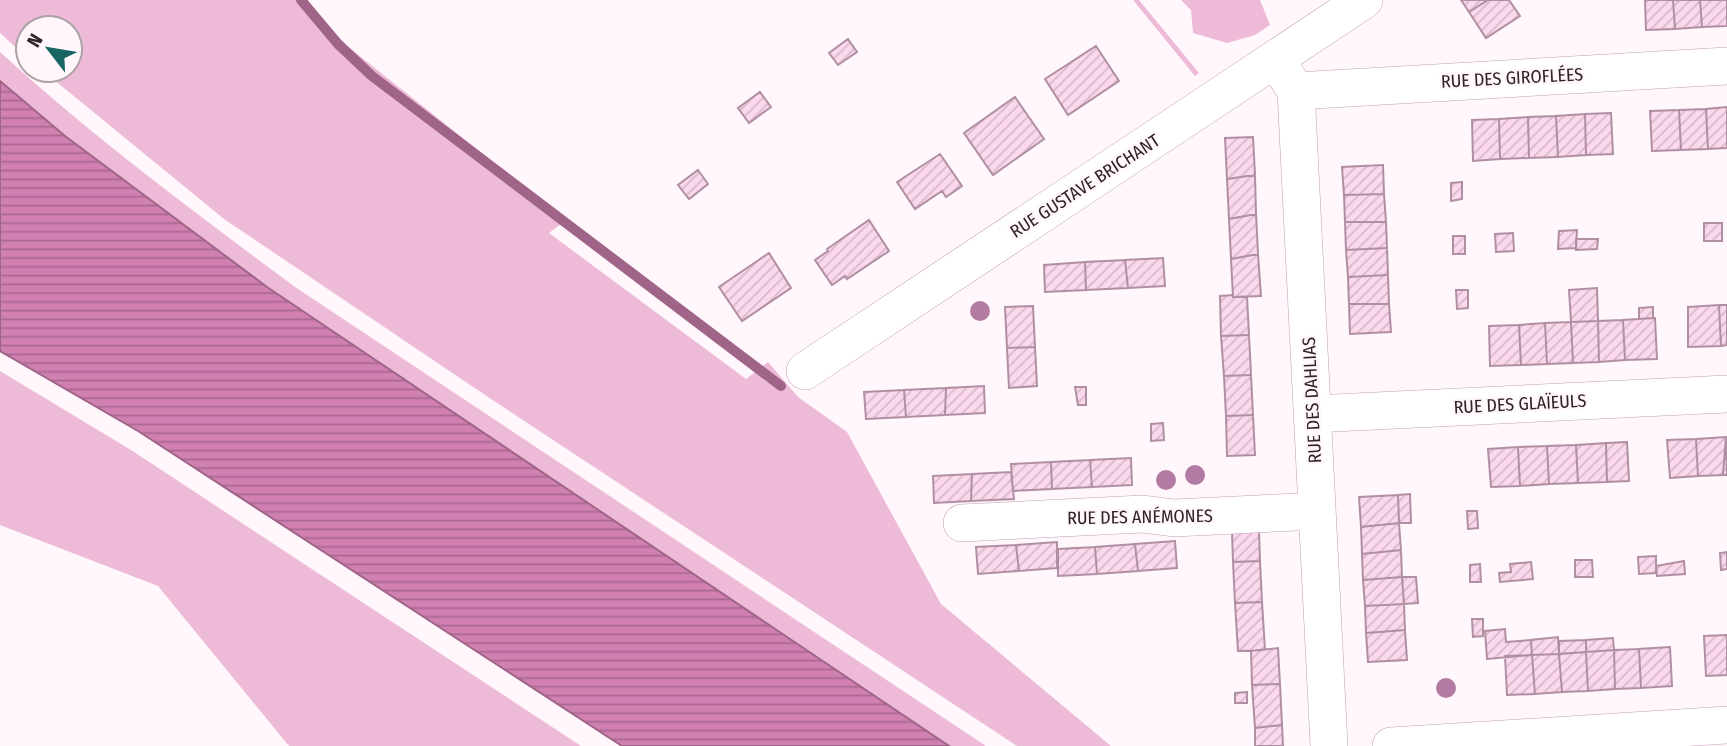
<svg xmlns="http://www.w3.org/2000/svg" width="1727" height="746" font-family="'Fira Sans Condensed',sans-serif">
<defs>
<pattern id="water-rules" width="6" height="5" patternUnits="userSpaceOnUse" patternTransform="scale(1.75)"><rect width="6" height="5" fill="#d080b1"/><path d="M0 2.5h6" fill="none" stroke="#a96890"/></pattern>
<pattern id="building-hatch" width="6" height="6" patternUnits="userSpaceOnUse" patternTransform="scale(1.75)"><rect width="6" height="6" fill="#fbd8ec"/><path d="M-1 1l2-2M0 6l6-6M5 7l2-2" fill="none" stroke="#d7b9cb"/></pattern>
</defs>
<rect width="100%" height="100%" fill="#fff7fb"/>
<!-- green -->
<path fill="#edbad7" d="M0 0H301L322 26 566 220 549 233 746 379 768 362 798 397 847 432 941 604 1111 746H1017L491 399 224 219 42 70H70V28H28V58L25 56 0 33Z
M1133 0H1139L1199 73 1195 76Z
M1181 0H1260L1270 25 1255 35 1227 43 1193 33 1191 10Z
M0 52C93 137 194 212 295 287L986 746H949L267 287 65 136 0 81Z
M0 371 131 450 581 746H289L158 586 0 525Z"/>
<!-- water -->
<path fill="url(#water-rules)" stroke="#a06488" stroke-width="2" d="M0 81 65 136 267 287 949 746H622L138 431 0 351Z"/>
<g fill="none" stroke-linecap="round" stroke-linejoin="round">
<!-- stream -->
<path stroke="#a06488" stroke-width="10" d="M301 0 338 44 372 76 781 386"/>
</g>
<!-- building -->
<path fill="url(#building-hatch)" stroke="#b18fa3" stroke-width="2" d="M1461 0H1488L1469 12Z
M1488 0H1509L1520 16 1486 38 1469 12Z
M1645 0H1673L1675 29 1646 30Z
M1673 0H1700L1702 27 1675 29Z
M1700 0H1727V26L1702 27Z
M848 39 857 52 838 65 829 53Z
M1096 46 1119 81 1068 115 1045 79Z
M760 92 771 107 749 123 738 108Z
M1015 97 1044 139 993 175 964 133Z
M1727 107V148L1708 149 1706 109Z
M1706 109 1708 149 1681 150 1679 110Z
M1679 110 1681 150 1652 151 1650 111Z
M1611 113 1613 154 1586 155 1585 114Z
M1585 114 1586 155 1558 157 1556 116Z
M1556 116 1558 157 1529 158 1528 117Z
M1528 117 1529 158 1500 159 1499 119Z
M1499 119 1500 159 1473 161 1472 120Z
M1253 137 1255 175 1227 179 1225 138Z
M940 154 962 186 946 197 942 191 915 209 897 182Z
M1383 165 1384 194 1344 195 1342 167Z
M698 170 708 184 689 199 678 185Z
M1255 175 1256 214 1229 219 1227 179Z
M1462 182V199L1451 201V183Z
M1384 194 1386 222H1345L1344 195Z
M1256 214 1258 254 1231 259 1229 219Z
M869 220 889 251 847 279 845 276 832 285 815 260 828 251 827 249Z
M1345 222H1386L1387 248 1346 250Z
M1704 223H1722V241H1704Z
M1577 230 1576 248 1558 249 1559 231Z
M1513 233 1514 251 1496 252 1495 234Z
M1453 236H1465V254H1453Z
M1576 239H1598L1597 249 1576 250Z
M1387 248 1388 275 1348 277 1346 250Z
M769 253 791 288 742 321 719 287Z
M1258 254 1261 296 1233 297 1231 259Z
M1163 258 1165 286 1128 288 1125 260Z
M1125 260 1128 288 1086 290 1085 262Z
M1085 262 1086 290 1045 292 1044 265Z
M1388 275 1389 304H1349L1348 277Z
M1597 288 1598 321 1571 322 1569 290Z
M1456 290H1468V308L1457 309Z
M1233 295V297H1247L1249 335 1221 336 1220 296Z
M1349 304H1389L1391 332 1350 334Z
M1719 305 1721 346 1688 347V307Z
M1719 305H1727V345L1721 346Z
M1033 306 1035 347 1007 348 1005 307Z
M1653 307V318L1639 319V308Z
M1655 318 1657 359 1625 360 1623 320Z
M1623 320 1625 360 1599 362 1598 321Z
M1598 321 1599 362 1573 363 1571 322Z
M1571 322 1573 363 1547 364 1545 323Z
M1545 323 1547 364 1521 365 1519 325Z
M1519 325 1521 365 1490 366 1489 326Z
M1249 335 1251 375 1224 376 1221 336Z
M1035 347 1037 386 1009 388 1007 348Z
M1251 375 1253 415 1226 416 1224 376Z
M984 386 985 413 945 415 946 388Z
M1075 387H1086V405H1078Z
M946 388 945 415 906 417 904 390Z
M904 390 906 417 866 419 864 392Z
M1253 415 1255 455 1227 456 1226 416Z
M1163 423 1164 440 1151 441V424Z
M1726 437 1723 475 1698 476 1696 439Z
M1726 437 1727 475H1723Z
M1696 439 1698 476 1670 478 1667 440Z
M1627 442 1629 481 1607 482 1606 443Z
M1606 443 1607 482 1578 483 1576 445Z
M1576 445 1578 483 1549 484 1547 446Z
M1547 446 1549 484 1520 486 1518 447Z
M1518 447 1520 486 1491 487 1488 449Z
M1131 458 1132 485 1092 487 1090 460Z
M1090 460 1092 487 1052 489 1051 462Z
M1051 462 1052 489 1013 491 1011 464Z
M1011 472 1014 499 971 501 972 474Z
M972 474 971 501 934 503 933 476Z
M1410 494 1411 523H1399L1398 495Z
M1398 495 1399 523 1361 527 1359 497Z
M1467 511H1477L1478 528 1468 529Z
M1399 523 1401 550 1362 554 1361 527Z
M1259 531 1260 561 1233 562 1232 532Z
M1175 541 1177 568 1138 571 1135 544Z
M1057 542V568L1019 571 1016 545Z
M1135 544 1138 571 1097 574 1095 547Z
M1016 545 1019 571 978 574 976 547Z
M1095 547 1097 574 1058 576V549Z
M1401 550 1402 577 1363 580 1362 554Z
M1727 552V569L1721 570 1720 553Z
M1656 556V573L1639 574 1638 557Z
M1575 560H1592L1593 577H1575Z
M1260 561 1262 602 1235 603 1233 562Z
M1684 561 1685 574 1657 576 1656 566Z
M1531 562 1533 579 1500 582 1499 573 1511 572 1510 564Z
M1480 564 1481 582H1470V565Z
M1402 577 1404 604 1365 606 1363 580Z
M1402 577H1416L1418 603 1404 604Z
M1262 602 1265 650 1238 651 1235 603Z
M1404 604 1405 630 1366 633 1365 606Z
M1472 619H1483V636L1473 637Z
M1505 629 1506 642 1531 640 1532 655 1487 659 1485 631Z
M1405 630 1407 660 1368 662 1366 633Z
M1727 635V675L1706 676 1704 636Z
M1558 637 1559 654 1532 655 1531 640Z
M1613 638 1614 650 1586 652V640Z
M1586 640V652L1559 654V641Z
M1670 647 1672 686 1641 688 1639 649Z
M1278 648 1280 684 1252 685 1251 651Z
M1639 649 1641 688 1615 689 1614 650Z
M1614 650 1615 689 1588 691 1586 652Z
M1586 652 1588 691 1562 692 1559 654Z
M1559 654 1562 692 1535 694 1532 655Z
M1532 655 1535 694 1507 695 1505 656Z
M1280 684 1282 725 1255 728 1252 685Z
M1247 692V703H1235V693Z
M1282 725 1283 746H1255V728Z"/>
<g fill="none" stroke-linecap="round" stroke-linejoin="round">
<defs>
<path id="minor" d="M1276 60 1296 91 1329 746
M1296 91 1727 66
M805 371 1364 0
M1313 414 1727 394
M962 523 1143 514 1174 518 1317 511
M1391 746 1727 725"/>
</defs>
<!-- minor casing -->
<use href="#minor" stroke="#c19eb2" stroke-width="38"/>
<!-- minor -->
<use href="#minor" stroke="#fff" stroke-width="37"/>
</g>
<!-- trees -->
<g fill="#b27ba1">
<circle cx="980" cy="311" r="10"/>
<circle cx="1195" cy="475" r="10"/>
<circle cx="1166" cy="480" r="10"/>
<circle cx="1446" cy="688" r="10"/>
</g>
<g text-anchor="middle" stroke-width="5" stroke-linejoin="round" paint-order="stroke">
<!-- street labels -->
<g font-size="18" fill="#30232a" stroke="#fff7fb">
<text transform="translate(1512 78) rotate(-3)" y="6">RUE DES GIROFLÉES</text>
<text transform="translate(1085 186) rotate(-33)" y="6">RUE GUSTAVE BRICHANT</text>
<text transform="translate(1312 400) rotate(-93)" y="6">RUE DES DAHLIAS</text>
<text transform="translate(1520 404) rotate(-3)" y="6">RUE DES GLAÏEULS</text>
<text transform="translate(1140 517) rotate(-1)" y="6">RUE DES ANÉMONES</text>
</g>
</g>
<!-- north arrow -->
<g transform="translate(49 49) rotate(301)"><circle r="33" fill="#fff7fb" stroke="#aca2a7" stroke-width="2"/>
<path d="M0-5L12 26L0 18L-12 26Z" fill="#186664"/>
<text y="-10" font-size="19" font-weight="bold" text-anchor="middle" fill="#30232a">N</text>
</g>
</svg>
